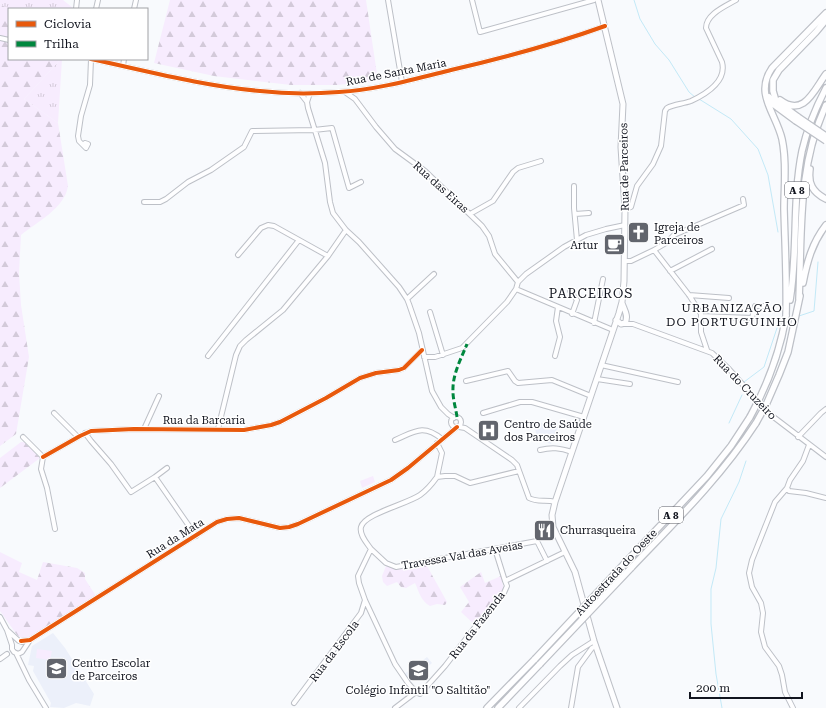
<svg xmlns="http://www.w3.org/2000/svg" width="826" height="708" font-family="'Roboto Serif',serif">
<defs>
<pattern id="grass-tufts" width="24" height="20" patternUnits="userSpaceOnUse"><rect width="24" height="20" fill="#f7ecfe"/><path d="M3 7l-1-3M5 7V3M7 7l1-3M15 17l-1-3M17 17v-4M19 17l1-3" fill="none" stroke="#d3cad9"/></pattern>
<pattern id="forest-firs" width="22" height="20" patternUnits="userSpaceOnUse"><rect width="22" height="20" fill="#f7ecfe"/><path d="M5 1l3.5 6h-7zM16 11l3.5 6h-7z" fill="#d3cad9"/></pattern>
</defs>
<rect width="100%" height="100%" fill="#f8fafd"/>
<!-- built -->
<path fill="#ecf0fa" d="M534 421 558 427 551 444 537 440Z
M53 633 65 648 94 694 90 706 76 703 64 708 50 707 51 703 33 671 34 666 28 665 32 646Z
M427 657 432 663 409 683 403 675Z"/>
<!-- grass -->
<path fill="url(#grass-tufts)" d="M0 0H63L73 8 9 9V11L0 3Z
M61 59H62L58 123 24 99Z"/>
<!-- forest -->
<path fill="url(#forest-firs)" d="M170 0H366L378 81 337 85H291L214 76 154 63Z
M0 3 9 11V59H61L24 99 58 123 68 186C65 208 37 222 21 235L19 273 21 305 29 357 16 434 0 446Z
M21 442H24L40 458 0 488V458Z
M0 552 22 563 19 572 37 580 43 562 77 568 85 573V579L96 596 35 635 24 639 17 635 0 611Z
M426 564 447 602 445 605 437 604 430 606C421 601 419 592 415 583L406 588 401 587 397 582 387 586 383 582 382 576 386 566 397 569Z
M481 572 485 583 501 576 504 591 494 596 496 602 475 625 461 612 469 602 460 587Z"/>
<!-- park -->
<path fill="#f7ecfe" d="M373 476 375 482 362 488 360 481Z
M37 649 52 651 50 660 36 658Z"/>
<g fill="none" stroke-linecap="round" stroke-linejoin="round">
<!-- stream -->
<path stroke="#c3e9f7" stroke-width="1" d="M634 0 640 19 655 44 669 60 689 92 696 98
M699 99 731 119 758 149 768 175 778 232
M799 316 814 311 818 262
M787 320 794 318
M744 382 764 367 779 322 782 321
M729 423 742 395
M722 708 716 674 711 624V589L716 568 721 519 739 482 746 461"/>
<defs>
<path id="minor" d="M388 0 402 82
M472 0 480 32 594 0
M76 9 77 0
M96 9 98 0
M134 9 136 0
M0 38 9 40
M91 59C147 71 203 86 260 91 286 94 313 94 339 92 376 90 415 79 451 70 503 58 555 44 605 26
M123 66 124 59
M345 92 355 99 376 127 395 149 425 171 482 226 489 236 495 254 518 282
M300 93 307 102
M310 93 307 102 308 108 325 163 330 202 333 213 346 230 359 242 399 287 407 299 409 304 419 333 432 391 441 407 448 414 454 418
M84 145 85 143 88 144 86 148 79 141 78 136 81 116 90 85 91 59
M574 186V208L577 240
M144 202H160L166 199 188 182 211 170 244 147 252 131 314 130 332 128 349 188 361 182
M625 209 631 207 637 186 653 164 661 146 665 111 667 108C674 104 683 104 691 101 706 94 727 81 722 62L706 28C706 14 726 6 736 0
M470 214 493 201 513 172 518 168 541 161
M575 214 589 213
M654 250 666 243 674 235 744 205 743 199
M238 255 261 228 268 225 274 226 328 256
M624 261H631L654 250 689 295 701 314V332L707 350
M670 271 712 249
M516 289 613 330
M570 291 577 300 572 314
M689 295 729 298
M407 299 434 274
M430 312 443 355
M701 316 752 318 755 306H765
M594 323 603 279
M624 324H633L712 353 729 369 767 412 826 457
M208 356 299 240
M555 356 560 337 556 321 558 307
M424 357H435L462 348 507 302 516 289 518 282 526 274 564 247 586 235 606 229 625 225
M601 365 678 382
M597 379 630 384
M466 381 508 371 515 381 518 383 552 380 591 396
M54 413 78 437
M483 413 520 402H532L584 417
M451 422a5 5 0 1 1 10 0a5 5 0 1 1-10 0Z
M459 427 465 428 512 460 517 465 529 498C538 503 546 499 555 502
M144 429 159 396
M218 429 236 355 240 346 246 340 283 310 328 256 346 230
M85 433 91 441 111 464 131 492 155 477 196 536
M23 437 43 457
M798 437 821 413 826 409
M395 440C414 432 423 423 442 439
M437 443 442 453 437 477
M540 450C552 447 560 448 572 452
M43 457 80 436 91 431 134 429 244 430 271 425 280 422 326 398 360 378 376 373 399 370 404 368 422 350
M43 457 41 469 47 488 55 529
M155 477 167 468
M787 488 789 491 806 493 826 498
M371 549 386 563 396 567 537 541 547 561
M495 549 505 581
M365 600 395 664 408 683 416 692
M0 617 7 630 12 645V649L14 652 18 654 22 652 30 640
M7 630 19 641 22 642
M21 641 30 640 217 522 227 519 239 518 280 528 289 527 298 524 391 480 408 468 457 427
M16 653 29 680 46 708
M0 659 7 654
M294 703 361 613 365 600 359 583 358 576 371 549C367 543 359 535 361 527 364 514 407 504 420 495 427 490 432 484 437 477L445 476H455L470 483 519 471
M395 708 416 692 420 694 445 666 475 627 503 595 507 586 505 581 565 552
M519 708 560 666 572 655 594 641
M571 708 578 667 592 648 596 646
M793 708 785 692 782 675 779 666 765 647 761 632 763 613 761 603 752 587 749 573 752 560 775 502 787 488 790 480 803 461 809 445"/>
<path id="major" d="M598 0 623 104 621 147 625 209 624 281 622 302 619 313 555 502 552 515 553 527 575 572 594 641 617 708
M616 320 621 324 625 323C629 316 624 309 622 303"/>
<path id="highway" d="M769 97 773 104 796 121
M780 100C804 118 814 90 826 74
M798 117 776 101 773 91V80L779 70 816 32 826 20
M810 169C808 183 812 192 826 199
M803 283C807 262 812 243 826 225
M799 299C802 234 797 167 826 105
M790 300C798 251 792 200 802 151 807 129 816 107 826 88
M786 316C787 281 785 245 784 209 784 186 787 162 782 139 776 113 754 94 772 68L826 13
M766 405 779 375 788 352 800 296
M625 563 707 476 731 446 750 417
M631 568C675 522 721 477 756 423
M487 708 535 659
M498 708 540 664"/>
</defs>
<!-- minor casing -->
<use href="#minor" stroke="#bdc0c7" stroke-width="6"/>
<!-- major casing -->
<use href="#major" stroke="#bdc0c7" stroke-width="7"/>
<!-- highway casing -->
<use href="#highway" stroke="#bdc0c7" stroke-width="8"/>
<!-- minor -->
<use href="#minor" stroke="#fefeff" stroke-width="4"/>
<!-- major -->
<use href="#major" stroke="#fefeff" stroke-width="5"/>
<!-- highway -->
<use href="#highway" stroke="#fefeff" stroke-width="5.5"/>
<defs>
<path id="highway-bridge" d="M798 117 826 136
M796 121 826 141
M750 417C767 386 780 352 786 316
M756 423 766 405
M535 659 625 563
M540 664 631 568"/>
</defs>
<!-- highway-bridge casing -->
<use href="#highway-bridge" stroke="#bdc0c7" stroke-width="8" stroke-linecap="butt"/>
<!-- highway-bridge -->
<use href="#highway-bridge" stroke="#fefeff" stroke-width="5.5"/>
<!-- quiet -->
<path stroke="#00873e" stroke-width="3" stroke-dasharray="6 3" stroke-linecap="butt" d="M457 417C456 409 453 400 453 392 452 375 461 359 467 344"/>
<defs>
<path id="cycleway" d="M91 59C147 71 203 86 260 91 286 94 313 94 339 92 376 90 415 79 451 70 503 58 555 44 605 26
M43 457 80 436 91 431 134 429 244 430 271 425 280 422 326 398 360 378 376 373 399 370 404 368 422 350
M21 641 30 640 217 522 227 519 239 518 280 528 289 527 298 524 391 480 408 468 457 427"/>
</defs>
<!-- cycleway casing -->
<use href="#cycleway" stroke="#fff" stroke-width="6"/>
<!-- cycleway -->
<use href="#cycleway" stroke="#e8590c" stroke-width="4"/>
</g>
<!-- icons -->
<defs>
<symbol id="church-square" viewBox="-11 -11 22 22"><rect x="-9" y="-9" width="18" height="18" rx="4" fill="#62656d" stroke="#fff"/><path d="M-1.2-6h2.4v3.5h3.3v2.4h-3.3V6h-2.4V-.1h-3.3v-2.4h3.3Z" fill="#fff"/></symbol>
<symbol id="cafe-square" viewBox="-11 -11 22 22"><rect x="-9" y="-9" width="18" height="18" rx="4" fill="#62656d" stroke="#fff"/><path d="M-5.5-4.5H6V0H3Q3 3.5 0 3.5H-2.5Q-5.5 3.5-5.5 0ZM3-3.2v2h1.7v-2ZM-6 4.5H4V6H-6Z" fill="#fff"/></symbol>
<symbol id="hospital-square" viewBox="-11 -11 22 22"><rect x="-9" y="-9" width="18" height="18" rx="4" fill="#62656d" stroke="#fff"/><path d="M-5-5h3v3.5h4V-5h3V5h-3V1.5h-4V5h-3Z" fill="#fff"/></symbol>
<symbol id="restaurant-square" viewBox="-11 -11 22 22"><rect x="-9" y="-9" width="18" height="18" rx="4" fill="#62656d" stroke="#fff"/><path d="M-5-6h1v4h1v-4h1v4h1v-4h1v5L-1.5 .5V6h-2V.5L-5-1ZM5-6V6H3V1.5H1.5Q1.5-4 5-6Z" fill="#fff"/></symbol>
<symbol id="school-square" viewBox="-11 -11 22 22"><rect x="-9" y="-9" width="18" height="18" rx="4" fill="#62656d" stroke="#fff"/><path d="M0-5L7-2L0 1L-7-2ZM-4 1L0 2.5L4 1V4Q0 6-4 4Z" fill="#fff"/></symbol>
</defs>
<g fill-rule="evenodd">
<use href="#church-square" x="626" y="220" width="25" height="25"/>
<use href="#cafe-square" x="602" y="232" width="25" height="25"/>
<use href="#hospital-square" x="476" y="418" width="25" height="25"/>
<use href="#restaurant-square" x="532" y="518" width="25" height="25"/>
<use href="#school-square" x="44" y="656" width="25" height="25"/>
<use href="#school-square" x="406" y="658" width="25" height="25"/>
</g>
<g text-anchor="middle" stroke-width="3" stroke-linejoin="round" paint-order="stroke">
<!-- shield labels -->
<g fill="#fff" stroke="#595b62" stroke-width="1">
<rect x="785" y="182" width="24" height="16" rx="3"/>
<rect x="659" y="507" width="24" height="16" rx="3"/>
</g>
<g font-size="10" font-weight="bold" fill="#12151f">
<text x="797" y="194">A 8</text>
<text x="671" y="519">A 8</text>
</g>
<!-- street labels -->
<g font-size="11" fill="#12151f" stroke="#fff">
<text transform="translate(396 72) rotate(-11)" y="4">Rua de Santa Maria</text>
<text transform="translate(624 167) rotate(-91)" y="4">Rua de Parceiros</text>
<text transform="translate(441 187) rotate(42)" y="4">Rua das Eiras</text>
<text transform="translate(745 387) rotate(46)" y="4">Rua do Cruzeiro</text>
<text x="204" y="424">Rua da Barcaria</text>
<text transform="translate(175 538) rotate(-32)" y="4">Rua da Mata</text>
<text transform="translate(462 555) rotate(-10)" y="4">Travessa Val das Aveias</text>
<text transform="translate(616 572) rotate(-47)" y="4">Autoestrada do Oeste</text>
<text transform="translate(477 625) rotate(-52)" y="4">Rua da Fazenda</text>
<text transform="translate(334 651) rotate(-53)" y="4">Rua da Escola</text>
</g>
<!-- poi labels -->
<g font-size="11" fill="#12151f" stroke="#fff" text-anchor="start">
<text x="654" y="231">Igreja de<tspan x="654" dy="13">Parceiros</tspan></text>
<text x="598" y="249" text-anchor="end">Artur</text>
<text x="504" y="428">Centro de Saúde<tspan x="504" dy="13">dos Parceiros</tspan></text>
<text x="560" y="534">Churrasqueira</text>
<text x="72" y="667">Centro Escolar<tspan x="72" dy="13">de Parceiros</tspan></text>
<text x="418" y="694" text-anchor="middle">Colégio Infantil "O Saltitão"</text>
</g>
<!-- neighbourhood labels -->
<g font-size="12" letter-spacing="1" fill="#12151f" stroke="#fff">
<text x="732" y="312">URBANIZAÇÃO<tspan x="732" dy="14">DO PORTUGUINHO</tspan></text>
</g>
<!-- quarter labels -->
<g font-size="13" letter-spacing="1" fill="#12151f" stroke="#fff">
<text x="591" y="298">PARCEIROS</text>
</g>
</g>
<!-- legend -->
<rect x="8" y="8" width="140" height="52" fill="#ffffff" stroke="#a0a1a5"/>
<rect x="16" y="21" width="20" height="6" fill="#e8590c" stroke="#a0a1a5"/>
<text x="44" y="28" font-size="12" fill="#12151f">Ciclovia</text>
<rect x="16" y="41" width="20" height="6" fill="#00873e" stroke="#a0a1a5"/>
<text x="44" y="48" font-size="12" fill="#12151f">Trilha</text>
<!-- scale -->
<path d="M690 692v6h112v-6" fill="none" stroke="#12151f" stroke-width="2"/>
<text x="696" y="692" font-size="12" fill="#12151f" stroke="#ffffff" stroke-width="3" paint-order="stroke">200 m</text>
</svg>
